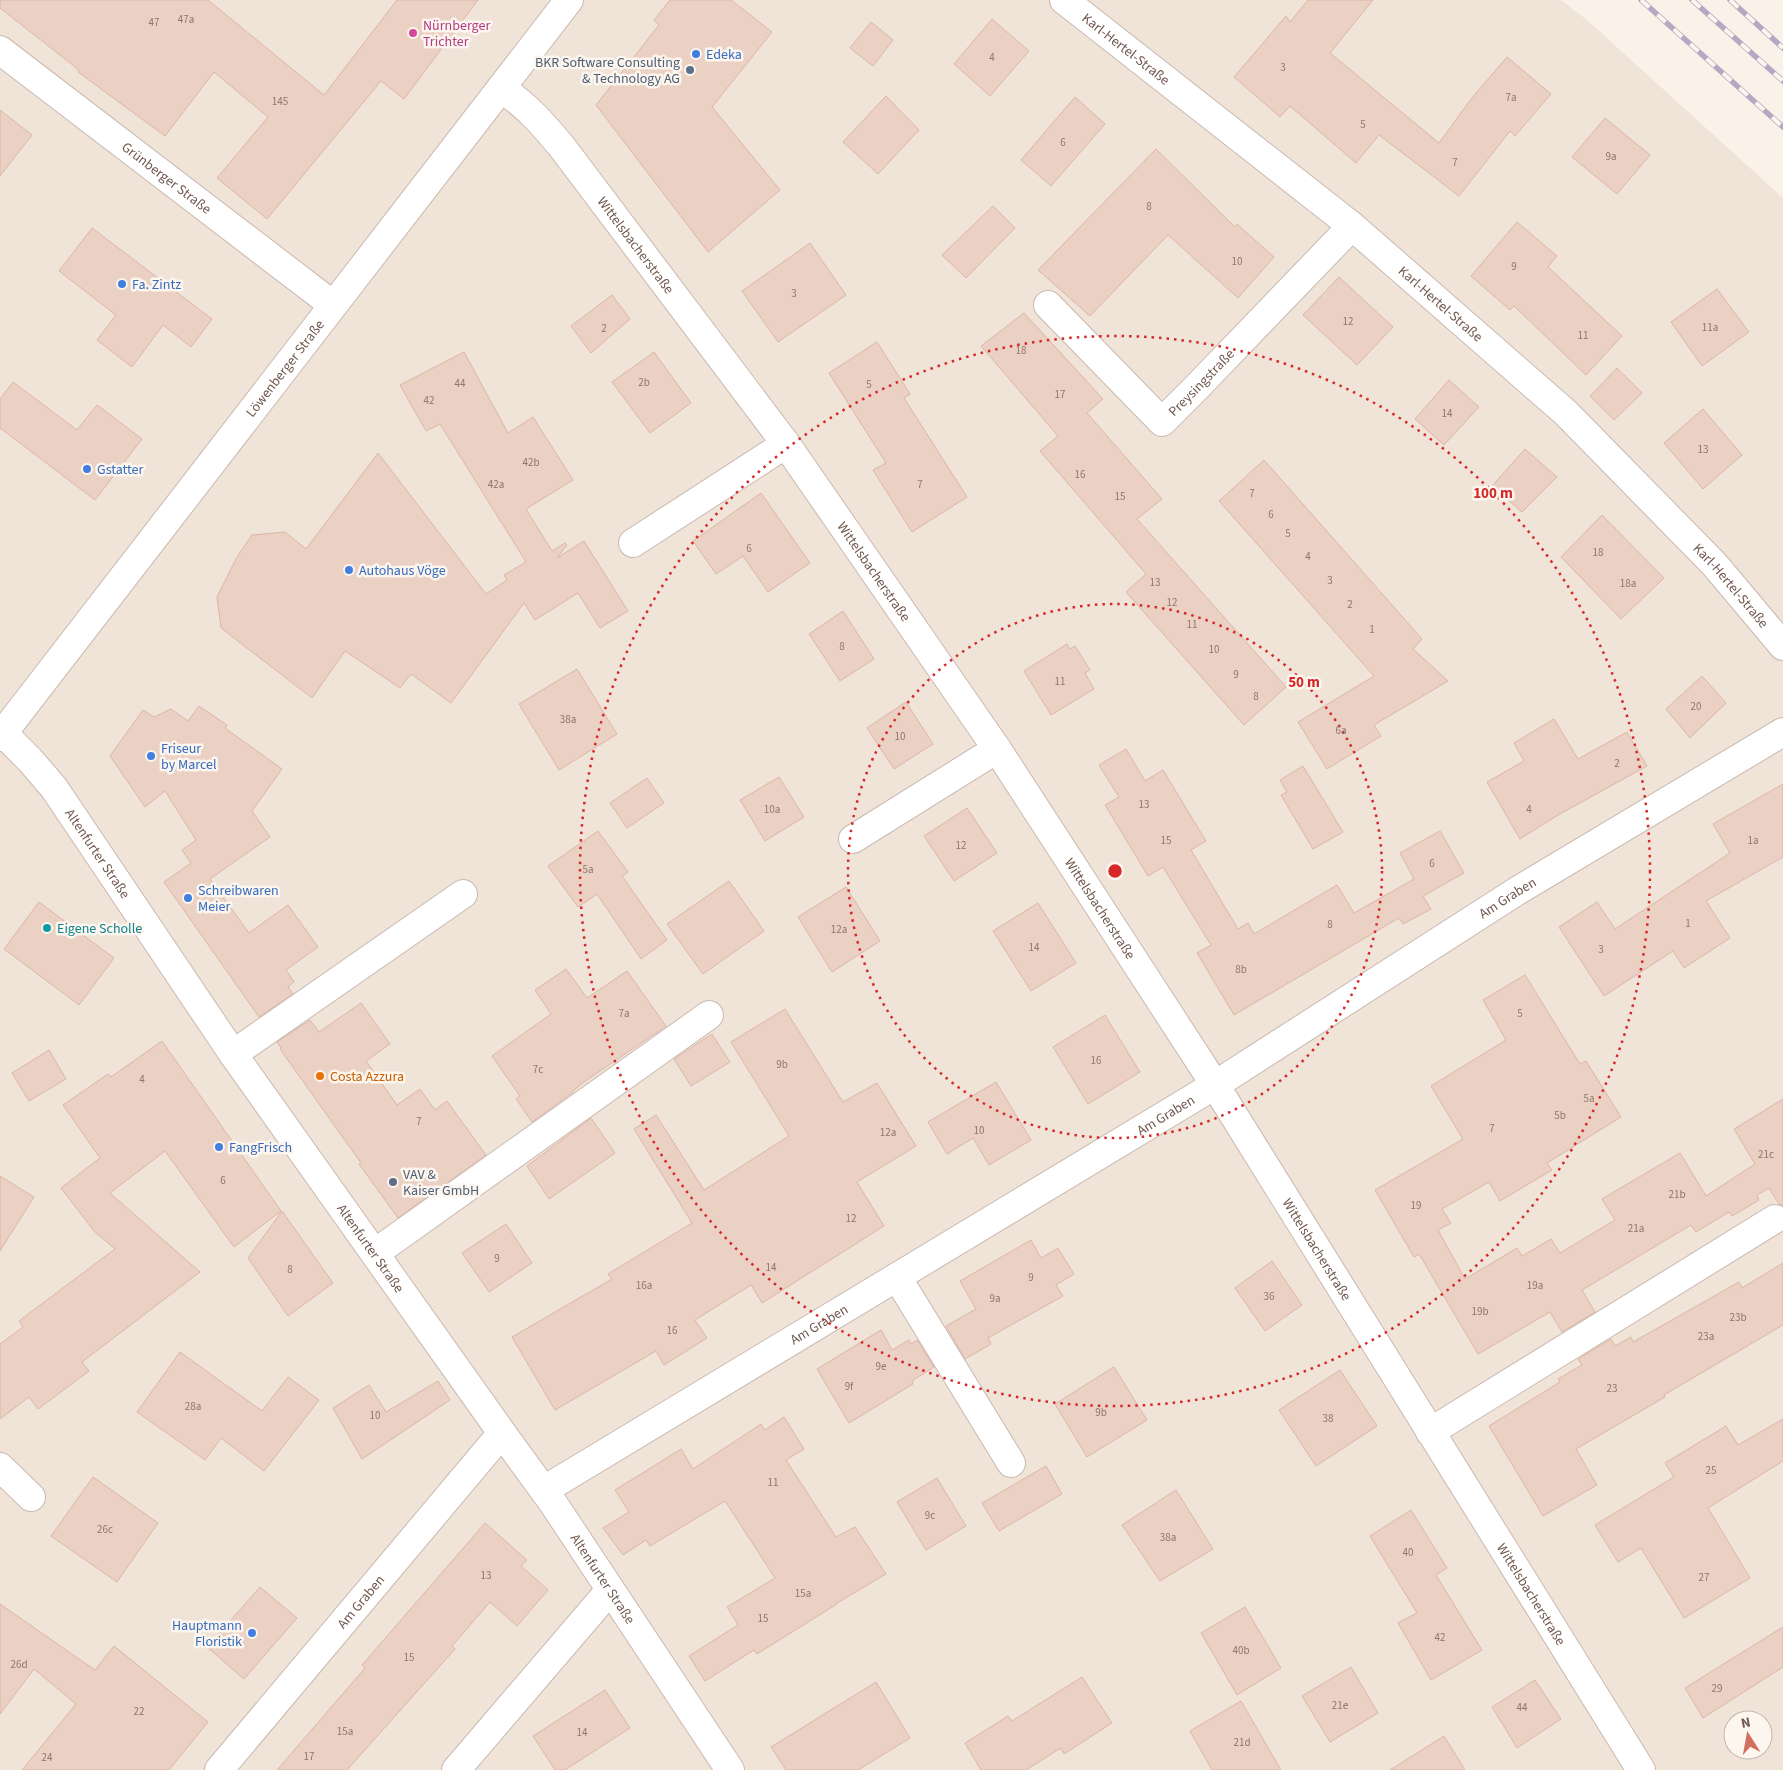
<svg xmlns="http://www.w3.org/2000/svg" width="1783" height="1770" font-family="'Source Sans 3',sans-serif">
<rect width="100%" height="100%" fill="#faf1e9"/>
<!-- residential -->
<path fill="#f0e3d8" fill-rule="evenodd" d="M0 0H1561L1587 20 1783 198V1770H0ZM1733 1720H1763V1750H1733Z"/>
<!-- building -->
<path fill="#ebd0c4" stroke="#dcb6a6" d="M0 0H208L324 95 397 0H478L404 99 381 81 267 219 217 178 268 117 214 72 165 136 78 72 79 70 0 8Z
M670 0H731L772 32 712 107 780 190 708 252 596 105 659 25 654 20Z
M1308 0H1373L1330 53 1439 143 1471 99 1507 57 1551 94 1515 136 1510 131 1459 196 1379 135 1356 163 1290 106 1280 117 1234 77 1286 16 1290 22Z
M992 19 1029 51 990 96 954 64Z
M871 22 893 40 873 66 850 48Z
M886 96 919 130 878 174 843 142Z
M1075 97 1105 124 1051 186 1021 160Z
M0 110 32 135 0 176Z
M1605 118 1650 155 1617 194 1572 157Z
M1156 149 1235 227 1237 224 1274 257 1238 298 1168 235 1090 316 1038 270Z
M993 206 1015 228 966 278 942 255Z
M1517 222 1557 256 1548 267 1622 336 1586 375 1514 306 1510 310 1471 276Z
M92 228 212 319 191 347 163 325 132 367 97 340 116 315 59 271Z
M810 243 846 295 778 342 742 291Z
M1339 277 1393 327 1357 365 1303 315Z
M1717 289 1749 332 1702 366 1671 322Z
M612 295 630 319 591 353 571 326Z
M1024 313 1103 399 1087 413 1162 499 1137 519 1286 687 1244 725 1126 592 1146 574 1040 451 1058 436 981 346Z
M877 342 910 394 904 398 967 497 912 532 873 470 886 463 829 373Z
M464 352 508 433 533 417 573 480 526 509 552 551 565 543 567 545 557 558 584 541 628 611 600 628 578 593 535 620 524 603 451 703 411 674 400 688 345 651 312 698 221 628 217 597 237 557 252 535 285 532 306 549 378 453 486 594 507 580 504 575 526 562 440 424 426 431 400 385Z
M654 352 691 403 650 433 612 382Z
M1617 368 1642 393 1614 420 1590 396Z
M1449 380 1479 407 1444 445 1415 419Z
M13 382 77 430 97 405 142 439 95 500 0 428V399Z
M1703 409 1742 455 1703 489 1664 443Z
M1525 449 1557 477 1522 512 1492 486Z
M1264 460 1422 639 1413 649 1448 681 1374 725 1381 736 1327 769 1298 722 1374 676 1219 501Z
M761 493 810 563 768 592 743 556 716 574 693 541Z
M1602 515 1664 578 1621 619 1561 557Z
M843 611 874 659 840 681 809 634Z
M1067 644 1070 649 1075 646 1090 670 1085 673 1094 689 1051 715 1024 671Z
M577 669 617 734 559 770 519 704Z
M1702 676 1726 703 1690 738 1666 709Z
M906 702 933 744 894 769 867 728Z
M199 706 227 725 225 728 282 769 252 811 270 837 210 879 249 933 288 905 318 947 286 970 294 982 288 987 293 994 259 1017 164 882 191 863 182 850 196 840 165 791 145 807 110 756 143 710 154 717 171 709 188 721Z
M1554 719 1578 759 1627 732 1647 766 1558 815 1520 839 1487 782 1524 761 1514 743Z
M1126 749 1145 781 1163 770 1206 841 1191 850 1238 929 1248 923 1254 934 1337 885 1354 913 1414 879 1400 853 1440 831 1464 873 1423 896 1431 909 1403 924 1399 918 1234 1015 1197 953 1211 945 1163 867 1148 876 1105 805 1119 797 1099 765Z
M1303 766 1343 832 1313 849 1281 795 1287 792 1280 780Z
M779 777 804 817 765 841 740 800Z
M647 778 664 803 627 828 610 803Z
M1783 784V857L1706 901 1730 938 1684 968 1673 951 1604 996 1559 927 1597 902 1615 929 1730 853 1713 824Z
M967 808 997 853 954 881 924 836Z
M598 831 628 872 622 876 667 940 641 959 597 894 578 907 548 866Z
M729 881 764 931 703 974 667 924Z
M846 887 880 941 832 972 798 917Z
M39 902 114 958 79 1005 4 949Z
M1038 903 1076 963 1031 991 993 931Z
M566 969 587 998 627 971 666 1026 584 1082 573 1091V1092L532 1122 516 1099 520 1096 492 1056 551 1014 535 990Z
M1525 975 1580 1064 1586 1061 1621 1117 1547 1163 1552 1170 1500 1201 1489 1182 1442 1209 1451 1223 1438 1230 1465 1279 1517 1248 1522 1256 1551 1239 1560 1253 1615 1220 1602 1199 1680 1153 1706 1196 1755 1164 1734 1129 1783 1099V1206L1779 1204 1769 1188 1757 1195 1759 1200 1732 1216 1729 1212 1696 1232 1691 1225 1582 1290 1595 1312 1562 1332 1550 1312 1478 1354 1419 1254 1414 1257 1375 1190 1463 1139 1431 1086 1506 1040 1483 1000Z
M361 1003 390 1044 366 1061 397 1105 420 1089 435 1110 447 1101 486 1155 398 1218 359 1164 361 1163 280 1049 281 1048 277 1042 310 1020 319 1032Z
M785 1009 843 1102 877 1083 916 1146 857 1182 884 1226 762 1303 751 1285 695 1320 707 1338 664 1365 656 1351 555 1410 512 1337 612 1279 608 1274 692 1223 634 1129 656 1115 704 1190 789 1136 731 1042Z
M1105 1015 1140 1072 1088 1104 1053 1047Z
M712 1034 730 1062 691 1086 674 1059Z
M162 1041 281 1211 234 1247 165 1151 110 1193 200 1272 82 1362 89 1371 38 1409 29 1397 0 1419V1344L23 1327 19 1321 115 1249 94 1231 61 1188 100 1158 63 1105 108 1074 111 1077Z
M49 1050 66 1079 29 1101 12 1073Z
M996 1082 1031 1140 989 1165 973 1138 947 1154 928 1122Z
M591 1118 615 1153 549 1199 527 1166Z
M0 1176 34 1197 0 1251Z
M282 1211 333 1283 288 1316 248 1258Z
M506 1224 532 1263 489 1292 462 1253Z
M1031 1240 1041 1258 1058 1248 1074 1274 1056 1285 1063 1296 988 1338 991 1344 965 1359 946 1326 976 1309 960 1281Z
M1272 1261 1302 1305 1265 1331 1235 1288Z
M1783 1263V1325L1664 1395 1665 1397 1576 1449 1597 1485 1543 1516 1489 1426 1560 1382 1558 1379 1582 1365 1578 1359 1611 1339 1615 1346 1631 1337 1633 1342 1739 1282 1742 1288Z
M881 1330 892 1350 909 1340 911 1344 917 1340 934 1367 912 1381 913 1384 849 1423 817 1369Z
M180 1352 262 1411 288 1377 319 1400 264 1471 221 1438 205 1460 137 1412Z
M1114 1367 1147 1420 1087 1457 1055 1404Z
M1340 1370 1377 1426 1316 1466 1279 1410Z
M438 1381 450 1400 362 1459 333 1408 369 1385 386 1412Z
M784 1417 804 1449 786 1460 836 1537 855 1527 886 1574 837 1603V1604L757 1654 754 1650 705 1681 689 1656 738 1625 727 1607 775 1578 725 1501 650 1546 646 1540 623 1555 603 1528 629 1512 615 1490 649 1469 681 1449 693 1469 761 1424 765 1430Z
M1783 1419V1461L1708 1508 1750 1578 1684 1618 1641 1548 1618 1562 1595 1525 1674 1477 1665 1463 1726 1426 1738 1445Z
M1046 1466 1062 1494 999 1531 982 1503Z
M93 1477 158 1523 117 1582 51 1536Z
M937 1478 966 1526 926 1550 897 1502Z
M1176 1490 1213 1549 1160 1581 1122 1525Z
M1411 1510 1447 1568 1436 1575 1482 1650 1431 1680 1398 1623 1417 1613 1370 1536Z
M485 1523 527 1560 521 1566 548 1590 517 1626 490 1602 452 1646 455 1649 347 1770H277L365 1668 362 1665Z
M260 1587 297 1618 244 1679 207 1647Z
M0 1604 95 1670 114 1646 208 1722 169 1770H22L76 1704 34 1669 0 1714Z
M1245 1607 1281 1668 1237 1695 1201 1633Z
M1783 1627V1667L1703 1718 1685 1688Z
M1351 1667 1378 1713 1330 1742 1302 1696Z
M1082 1677 1112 1723 1064 1754 1061 1748 1026 1770H981L965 1743 1008 1716 1012 1721Z
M1535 1680 1561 1719 1517 1748 1492 1707Z
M876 1682 910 1738 858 1770H786L771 1747Z
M605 1690 630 1728 565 1770H555L533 1736Z
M1241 1701 1281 1770H1212L1190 1731Z
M1444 1736 1465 1770H1390Z"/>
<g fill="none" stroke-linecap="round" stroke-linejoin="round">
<defs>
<g id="minor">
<path id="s1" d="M1064 0 1352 226 1566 413 1715 565 1783 646"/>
<path id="s2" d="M0 50 333 305"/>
<path id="s3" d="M501 88C528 107 541 122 562 147L786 444 997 749 1215 1085 1641 1770"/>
<path id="s4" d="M1048 305 1162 422 1195 389 1352 226"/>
<path d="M633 543 786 444"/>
<path id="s5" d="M0 730 30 760 54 788 233 1054 502 1433 553 1503 730 1770"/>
<path id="s6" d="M0 737 569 0"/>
<path d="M853 839 997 749"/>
<path d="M233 1054 463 894"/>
<path d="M375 1253 709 1015"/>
<path d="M897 1277 1011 1463"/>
<path d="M1430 1432 1775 1219"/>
<path d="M0 1467 31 1497"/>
<path id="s7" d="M544 1490 1215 1085 1517 891 1783 732"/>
<path id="s8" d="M219 1770 502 1433"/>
<path d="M456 1770 610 1590"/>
</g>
</defs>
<!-- minor casing -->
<use href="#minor" stroke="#cab9b0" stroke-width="30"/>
<!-- minor -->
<use href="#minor" stroke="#fff" stroke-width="28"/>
<defs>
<path id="rail" d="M1641 0 1783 127
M1692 0 1783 81
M1730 0 1783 48"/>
</defs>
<!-- rail casing -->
<use href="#rail" stroke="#b4a8c2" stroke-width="5.5"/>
<!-- rail -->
<use href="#rail" stroke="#fdf6ee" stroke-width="4" stroke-dasharray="11" stroke-linecap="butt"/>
</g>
<!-- distance rings -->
<g fill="none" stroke="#d62828" stroke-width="2.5" stroke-dasharray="2.5 5">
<circle cx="1115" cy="871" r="267"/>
<circle cx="1115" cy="871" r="535"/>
</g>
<!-- markers -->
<circle fill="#d1479c" stroke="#fdf6ee" stroke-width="2" cx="413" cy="33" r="5"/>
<g fill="#3f7fe0" stroke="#fdf6ee" stroke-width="2">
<circle cx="696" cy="54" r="5"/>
<circle cx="122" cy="284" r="5"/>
<circle cx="87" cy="469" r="5"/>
<circle cx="349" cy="570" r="5"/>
<circle cx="151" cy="756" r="5"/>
<circle cx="188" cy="898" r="5"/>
<circle cx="219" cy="1147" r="5"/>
<circle cx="252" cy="1633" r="5"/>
</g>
<g fill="#5c6f8a" stroke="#fdf6ee" stroke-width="2">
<circle cx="690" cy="70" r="5"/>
<circle cx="393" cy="1182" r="5"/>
</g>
<circle fill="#0f9aa8" stroke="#fdf6ee" stroke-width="2" cx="47" cy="928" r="5"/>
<circle fill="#e8710a" stroke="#fdf6ee" stroke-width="2" cx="320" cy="1076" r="5"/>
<g text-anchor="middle" stroke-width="5" stroke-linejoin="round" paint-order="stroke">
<!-- number labels -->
<g font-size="11" fill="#90766d">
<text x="186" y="23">47a</text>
<text x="154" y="26">47</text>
<text x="992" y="61">4</text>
<text x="1283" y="71">3</text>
<text x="1511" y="101">7a</text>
<text x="280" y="105">145</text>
<text x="1363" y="128">5</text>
<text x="1063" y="146">6</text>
<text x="1611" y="160">9a</text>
<text x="1455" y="166">7</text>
<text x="1149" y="210">8</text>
<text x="1237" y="265">10</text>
<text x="1514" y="270">9</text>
<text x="794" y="297">3</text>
<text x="1348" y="325">12</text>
<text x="1710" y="331">11a</text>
<text x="604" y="332">2</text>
<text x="1583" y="339">11</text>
<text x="1021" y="354">18</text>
<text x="644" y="386">2b</text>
<text x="460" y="387">44</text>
<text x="869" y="388">5</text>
<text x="1060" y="398">17</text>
<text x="429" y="404">42</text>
<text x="1447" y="417">14</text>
<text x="1703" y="453">13</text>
<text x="531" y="466">42b</text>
<text x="1080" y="478">16</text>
<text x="496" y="488">42a</text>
<text x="920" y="488">7</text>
<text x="1252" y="497">7</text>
<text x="1120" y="500">15</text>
<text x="1271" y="518">6</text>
<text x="1288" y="537">5</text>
<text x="749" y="552">6</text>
<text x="1598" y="556">18</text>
<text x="1308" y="560">4</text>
<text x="1330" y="584">3</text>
<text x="1155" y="586">13</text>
<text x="1628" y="587">18a</text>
<text x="1172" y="606">12</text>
<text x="1350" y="608">2</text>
<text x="1192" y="628">11</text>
<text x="1372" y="633">1</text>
<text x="842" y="650">8</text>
<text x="1214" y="653">10</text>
<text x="1236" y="678">9</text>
<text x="1060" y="685">11</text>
<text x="1256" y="700">8</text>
<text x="1696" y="710">20</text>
<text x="568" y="723">38a</text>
<text x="1341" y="734">6a</text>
<text x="900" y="740">10</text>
<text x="1617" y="767">2</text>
<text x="1144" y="808">13</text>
<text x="772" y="813">10a</text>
<text x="1529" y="813">4</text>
<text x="1166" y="844">15</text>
<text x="1753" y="844">1a</text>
<text x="961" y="849">12</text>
<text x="1432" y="867">6</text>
<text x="588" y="873">5a</text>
<text x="1688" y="927">1</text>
<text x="1330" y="928">8</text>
<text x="839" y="933">12a</text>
<text x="1034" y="951">14</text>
<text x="1601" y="953">3</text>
<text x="1241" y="973">8b</text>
<text x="624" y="1017">7a</text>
<text x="1520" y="1017">5</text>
<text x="1096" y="1064">16</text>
<text x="782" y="1068">9b</text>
<text x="538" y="1073">7c</text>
<text x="142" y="1083">4</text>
<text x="1589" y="1102">5a</text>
<text x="1560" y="1119">5b</text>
<text x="419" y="1125">7</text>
<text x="1492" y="1132">7</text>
<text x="979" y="1134">10</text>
<text x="888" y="1136">12a</text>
<text x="1766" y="1158">21c</text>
<text x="223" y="1184">6</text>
<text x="1677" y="1198">21b</text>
<text x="1416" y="1209">19</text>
<text x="851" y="1222">12</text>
<text x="1636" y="1232">21a</text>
<text x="497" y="1262">9</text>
<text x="771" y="1271">14</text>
<text x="290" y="1273">8</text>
<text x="1031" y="1281">9</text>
<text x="644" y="1289">16a</text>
<text x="1535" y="1289">19a</text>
<text x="1269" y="1300">36</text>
<text x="995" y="1302">9a</text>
<text x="1480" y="1315">19b</text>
<text x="1738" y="1321">23b</text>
<text x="672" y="1334">16</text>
<text x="1706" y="1340">23a</text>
<text x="881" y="1370">9e</text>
<text x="849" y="1390">9f</text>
<text x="1612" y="1392">23</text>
<text x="193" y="1410">28a</text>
<text x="1101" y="1416">9b</text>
<text x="375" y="1419">10</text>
<text x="1328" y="1422">38</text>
<text x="1711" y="1474">25</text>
<text x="773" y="1486">11</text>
<text x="930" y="1519">9c</text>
<text x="105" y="1533">26c</text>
<text x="1168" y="1541">38a</text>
<text x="1408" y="1556">40</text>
<text x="486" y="1579">13</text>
<text x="1704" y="1581">27</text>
<text x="803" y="1597">15a</text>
<text x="763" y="1622">15</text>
<text x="1440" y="1641">42</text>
<text x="1241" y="1654">40b</text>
<text x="409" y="1661">15</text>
<text x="19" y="1668">26d</text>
<text x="1717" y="1692">29</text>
<text x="1340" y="1709">21e</text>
<text x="1522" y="1711">44</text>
<text x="139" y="1715">22</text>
<text x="345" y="1735">15a</text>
<text x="582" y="1736">14</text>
<text x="1242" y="1746">21d</text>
<text x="309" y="1760">17</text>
<text x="47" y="1761">24</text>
</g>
<!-- hotel labels -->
<g font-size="14" fill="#b23c85" stroke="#fdf6ee" text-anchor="start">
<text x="423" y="30">Nürnberger<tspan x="423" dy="16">Trichter</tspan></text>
</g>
<!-- street labels -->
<g font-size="14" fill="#715850" stroke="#fdf6ee">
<text dy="5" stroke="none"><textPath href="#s1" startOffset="79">Karl-Hertel-Straße</textPath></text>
<text dy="5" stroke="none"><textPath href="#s2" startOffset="210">Grünberger Straße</textPath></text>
<text dy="5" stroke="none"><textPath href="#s3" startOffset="208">Wittelsbacherstraße</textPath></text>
<text dy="5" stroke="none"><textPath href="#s1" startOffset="484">Karl-Hertel-Straße</textPath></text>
<text dy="5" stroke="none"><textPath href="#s6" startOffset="466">Löwenberger Straße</textPath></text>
<text dy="5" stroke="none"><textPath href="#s4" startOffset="219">Preysingstraße</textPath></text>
<text dy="5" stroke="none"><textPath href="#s3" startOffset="612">Wittelsbacherstraße</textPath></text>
<text dy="5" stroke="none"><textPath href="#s1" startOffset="889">Karl-Hertel-Straße</textPath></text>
<text dy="5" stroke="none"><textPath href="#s5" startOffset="158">Altenfurter Straße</textPath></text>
<text dy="5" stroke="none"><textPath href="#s7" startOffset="1131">Am Graben</textPath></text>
<text dy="5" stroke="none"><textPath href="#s3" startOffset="1018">Wittelsbacherstraße</textPath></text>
<text dy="5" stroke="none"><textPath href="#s7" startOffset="726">Am Graben</textPath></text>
<text dy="5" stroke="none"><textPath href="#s5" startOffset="638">Altenfurter Straße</textPath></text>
<text dy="5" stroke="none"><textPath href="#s3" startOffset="1422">Wittelsbacherstraße</textPath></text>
<text dy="5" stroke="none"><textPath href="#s7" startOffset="321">Am Graben</textPath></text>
<text dy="5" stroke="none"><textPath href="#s5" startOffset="1042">Altenfurter Straße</textPath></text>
<text dy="5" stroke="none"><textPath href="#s3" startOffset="1828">Wittelsbacherstraße</textPath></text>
<text dy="5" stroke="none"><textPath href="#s8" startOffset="220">Am Graben</textPath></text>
</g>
<!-- shop labels -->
<g font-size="14" fill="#366cbe" stroke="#fdf6ee" text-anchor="start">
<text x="706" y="59">Edeka</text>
<text x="132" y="289">Fa. Zintz</text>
<text x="97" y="474">Gstatter</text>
<text x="359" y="575">Autohaus Vöge</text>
<text x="161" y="753">Friseur<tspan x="161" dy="16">by Marcel</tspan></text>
<text x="198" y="895">Schreibwaren<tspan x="198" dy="16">Meier</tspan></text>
<text x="229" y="1152">FangFrisch</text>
<text x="242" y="1630" text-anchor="end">Hauptmann<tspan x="242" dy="16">Floristik</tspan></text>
</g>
<!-- service labels -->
<g font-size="14" fill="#4e5e75" stroke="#fdf6ee" text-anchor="end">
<text x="680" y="67">BKR Software Consulting<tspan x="680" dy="16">&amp; Technology AG</tspan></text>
<text x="403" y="1179" text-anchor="start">VAV &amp;<tspan x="403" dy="16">Kaiser GmbH</tspan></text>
</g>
<!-- culture labels -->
<g font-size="14" fill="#0d838f" stroke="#fdf6ee" text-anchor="start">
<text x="57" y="933">Eigene Scholle</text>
</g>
<!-- food labels -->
<g font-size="14" fill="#c56008" stroke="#fdf6ee" text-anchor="start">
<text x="330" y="1081">Costa Azzura</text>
</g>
</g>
<circle cx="1115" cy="871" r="8" fill="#d62828" stroke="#fdf6ee" stroke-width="2.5"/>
<g font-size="15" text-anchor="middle" font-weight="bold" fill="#d62828" stroke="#fdf6ee" stroke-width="5" stroke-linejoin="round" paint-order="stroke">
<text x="1493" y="498">100 m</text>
<text x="1304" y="687">50 m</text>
</g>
<!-- north arrow -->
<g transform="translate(1748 1735) rotate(349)"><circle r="24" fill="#fdf6ee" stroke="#c5b7af"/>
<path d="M0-4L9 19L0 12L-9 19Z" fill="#d36d5e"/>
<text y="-8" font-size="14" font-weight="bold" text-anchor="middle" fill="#715850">N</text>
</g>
</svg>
